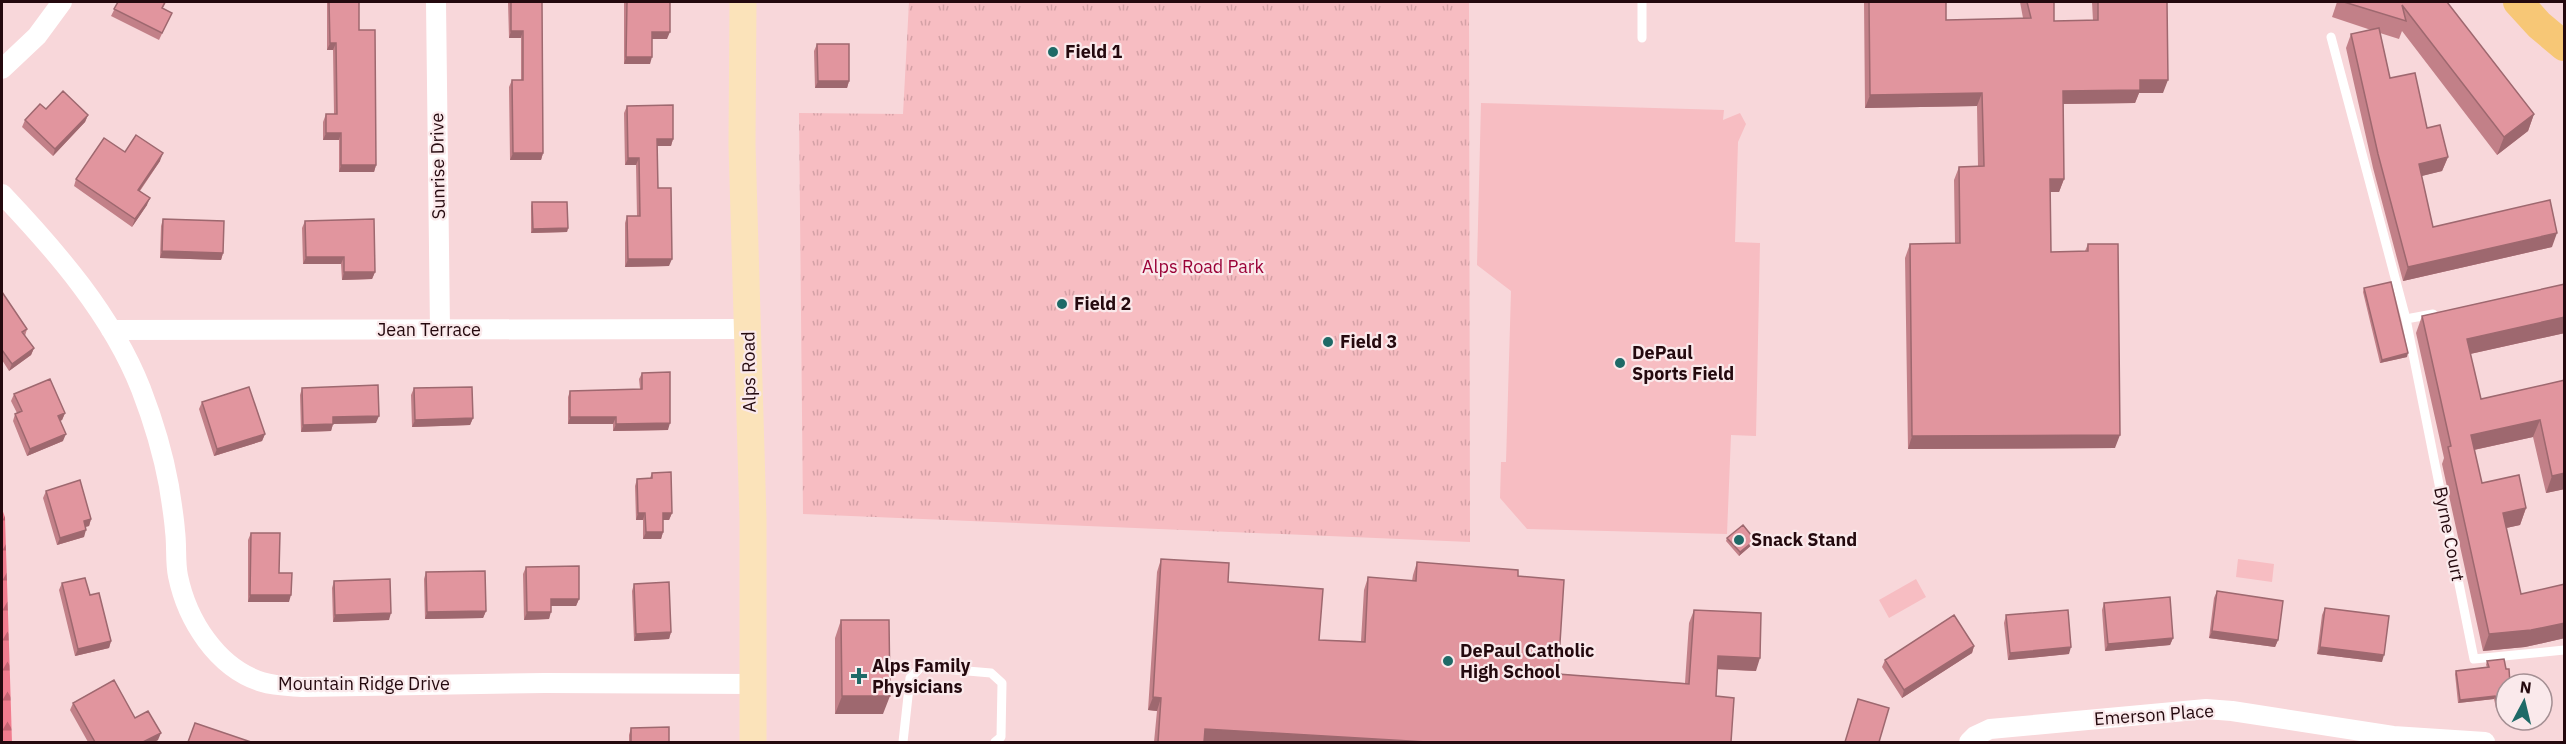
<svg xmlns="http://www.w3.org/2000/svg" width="2566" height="744" font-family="'IBM Plex Sans',sans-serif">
<defs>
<pattern id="forest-firs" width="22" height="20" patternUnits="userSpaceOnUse" patternTransform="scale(1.5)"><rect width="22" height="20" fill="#f17c8e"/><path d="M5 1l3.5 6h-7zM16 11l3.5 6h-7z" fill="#c36472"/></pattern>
<pattern id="park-tufts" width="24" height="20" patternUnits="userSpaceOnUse" patternTransform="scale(1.5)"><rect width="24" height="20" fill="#f7bdc2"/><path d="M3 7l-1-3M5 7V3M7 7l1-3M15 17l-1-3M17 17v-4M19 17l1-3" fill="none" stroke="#d4a1a6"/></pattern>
</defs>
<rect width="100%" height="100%" fill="#f8d7da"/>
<!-- grass -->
<path fill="#f7bdc2" d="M1481 103 1724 110 1723 120 1740 113 1746 124 1738 142 1735 242 1760 243 1756 436 1731 435 1727 534 1527 529 1500 498 1501 462H1506L1511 291 1477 265Z
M2238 559 2274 564 2272 582 2236 577Z
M1916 579 1926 597 1889 618 1879 600Z"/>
<!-- forest -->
<path fill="url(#forest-firs)" d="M2 509 5 517 12 742H2Z"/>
<!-- park -->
<path fill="url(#park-tufts)" d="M909 2H1469L1470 542 803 514 799 113 903 114Z"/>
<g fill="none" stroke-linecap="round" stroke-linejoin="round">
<!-- service -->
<path stroke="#fff" stroke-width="9" d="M2331 37 2406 319 2474 659 2564 650
M1642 38V2
M2406 319 2433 314
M903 742 910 678 921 667 991 673 1002 683 1001 737 995 742"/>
<!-- minor -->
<path stroke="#fff" stroke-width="20" d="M436 2 440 330
M2 69 37 36 62 2
M2 194C56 251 112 315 141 389 153 420 163 453 169 486 171 500 174 516 175 531 177 545 175 562 178 576 187 620 217 668 262 682 275 686 289 686 302 687L545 683 753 684
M111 330 748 329
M1969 742 1975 736 1990 729 2206 709 2232 711 2393 736 2485 742"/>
<!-- secondary -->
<path stroke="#fbe3ba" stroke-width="27" d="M743 2 742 145 753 519V742"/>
<!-- primary -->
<path stroke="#f7c776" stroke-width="30" d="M2518 2 2539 25 2564 46"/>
</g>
<!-- wall -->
<path fill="#c28088" d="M118 2H166L163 8 172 13 159 40 111 16Z
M324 2H369H359V30L376 165 374 172H339V140H323V122L326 114H334L333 50H327V2Z
M508 2H542L543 153 541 160H510L509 87 512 80H521V38H509Z
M624 2H670L667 39H652L650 64H624Z
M1864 2H1946V20L2023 18 2020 2H2054V21H2093L2092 2H2167L2163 93H2139L2135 103 2063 104 2064 179 2059 192H2050L2051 252 2085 251 2088 244 2115 448 1908 449 1905 258 1910 244 1955 243 1954 180 1959 167 1978 166 1977 106 1865 108Z
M2337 2H2447L2534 114 2528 131 2497 155 2402 31 2399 39 2380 33 2390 78 2427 128 2448 157 2442 171 2421 176 2433 227 2552 247 2403 281 2373 168 2346 48 2351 34 2371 30 2332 17Z
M817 44 849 81 847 88H815L814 51Z
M627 106 673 139 671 146H657L658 188 669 266 625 267V223L627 216H637L636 165H625L624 113Z
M46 109 88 115 85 122 53 156 22 127 25 120Z
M125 152 160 161 140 191 147 205 132 227 74 186 76 179Z
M532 202 568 228 567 232 531 233V206Z
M163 219 223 253 221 260 160 258 161 226Z
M305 221 375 272 372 279 342 280 341 264H303L302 228Z
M2565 284V333L2470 354 2481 399 2565 380V489L2546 493 2533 437 2474 450 2482 483 2526 508 2520 525 2506 528 2521 594 2565 584V638L2525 647 2483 651 2442 464 2444 458 2416 333 2422 316Z
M2364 288 2407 357 2380 363 2363 292Z
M2 292 27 329 25 336 34 348 31 355 9 371 2 360Z
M642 373 668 430 613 431V424H568V397L570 391 640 389 639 379Z
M302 388 376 423 333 424 331 431 301 432 300 395Z
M414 388 473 418 470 425 412 427 411 395Z
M14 394 65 413 62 420 60 421 63 441 27 456 13 421 15 414 17 413 11 401Z
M202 402 265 434 262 441 214 456 199 409Z
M652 473 672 513 669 520H663V532L661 539H643V520H636L635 486 637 479 650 478Z
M46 491 91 519 89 526 85 527 84 537 57 545 43 498Z
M251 533 279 573 289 602H248V540Z
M1727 538 1755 540 1754 543 1739 556 1726 541Z
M1161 559 1228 582 1319 640 1361 641 1364 590 1368 577 1412 581 1413 575 1417 562 1518 576 1558 674 1685 683 1689 623 1694 610 1756 671 1717 669 1716 696 1731 742H1154L1157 711 1148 710 1157 572Z
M526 567 579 599 576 606H551L549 619 524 620 523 574Z
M426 572 486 611 483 618 425 619 424 579Z
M334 581 389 620 333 622 332 588Z
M62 583 90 595 111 641 109 648 75 656 59 590Z
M634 584 671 632 669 639 634 641 632 591Z
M2217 591 2278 640 2275 647 2209 638 2214 598Z
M2104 603 2173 638 2170 645 2105 651 2102 610Z
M2325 608 2382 662 2317 654 2322 615Z
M2006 615 2069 654 2008 660 2004 623Z
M841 620 883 714H835V638Z
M1974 646 1972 653 1902 698 1882 667 1885 660Z
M2487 661 2506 669 2510 684 2496 708 2494 699 2458 703 2455 674 2456 671 2487 667 2486 665Z
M73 703 135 718 158 740 154 742H88L70 710Z
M631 728 669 742H629V735Z"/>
<!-- shaded-wall -->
<path fill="#9e686f" d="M511 31H523L521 38H509Z
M652 32H670L667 39H650Z
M330 43H336L333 50H327Z
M626 57H652L650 64H624Z
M2140 80H2168L2163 93H2139L2135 103 2058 104 2063 91Z
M818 81H849L847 88H815Z
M1982 93 1977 106 1865 108 1870 95Z
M2534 114 2528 131 2497 155 2504 137Z
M88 115 85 122 53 156 55 149Z
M326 133H341L339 140H323Z
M657 139H673L671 146H654Z
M163 153 160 161 135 197 138 190Z
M513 153H543L541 160H510Z
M2448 157 2442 171 2414 178 2419 164Z
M628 158H639L636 165H625Z
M341 165H376L374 172H339Z
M2050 179H2064L2059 192H2045Z
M150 198 147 205 132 227 135 219Z
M568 228 567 232 531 233 533 229Z
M2557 233 2552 247 2403 281 2408 267Z
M162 251 223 253 221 260 160 258Z
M306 257H344L341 264H303Z
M628 259H672L669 266 625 267Z
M344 272H375L372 279 342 280Z
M2565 317V333L2461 356 2467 339Z
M34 348 31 355 9 371 12 364Z
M2408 353 2407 357 2380 363 2382 360Z
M65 413 62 420 55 423 58 416Z
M379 416 376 423 333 424 331 431 301 432 303 425 333 417Z
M570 417H616L613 424H568Z
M473 418 470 425 412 427 415 420Z
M2540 420 2533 437 2464 452 2471 435Z
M670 423 668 430 613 431 616 424Z
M66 434 63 441 27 456 30 449Z
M265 434 262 441 214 456 217 449Z
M2120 435 2115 448 1908 449 1912 436Z
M2565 473V489L2546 493 2552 476Z
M2526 508 2520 525 2497 530 2503 513Z
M638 513H645L643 520H636Z
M663 513H672L669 520H661Z
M91 519 89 526 81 528 84 521Z
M86 530 84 537 57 545 60 538Z
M646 532H663L661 539H643Z
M1755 540 1754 543 1739 556 1740 552Z
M250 595H291L289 602H248Z
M551 599H579L576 606H549Z
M486 611 483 618 425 619 427 612Z
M527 612H551L549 619 524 620Z
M391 613 389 620 333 622 335 615Z
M2565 623V638L2525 647 2483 651 2489 634Z
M2212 631 2278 640 2275 647 2209 638Z
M671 632 669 639 634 641 636 634Z
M2173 638 2170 645 2105 651 2108 644Z
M111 641 109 648 75 656 78 649Z
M1974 646 1972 653 1902 698 1904 690Z
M2071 647 2069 654 2008 660 2010 653Z
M2320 647 2384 655 2382 662 2317 654Z
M1718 656 1760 658 1756 671 1714 669Z
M842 696H890L883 714H835Z
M2495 696 2494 699 2458 703 2460 700Z
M1153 697 1161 698 1157 711 1148 710Z
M2506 703V706L2496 708 2497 704Z
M1205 729 1427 742H1201Z
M161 733 158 740 154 742H143Z"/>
<!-- building -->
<path fill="#e1959e" stroke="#9e686f" stroke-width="1.5" d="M118 2H165L162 8 172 13 162 33 114 9Z
M329 2H359V30H375L376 165H341V133H326V114H337L336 43H330Z
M511 2H542L543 153H513L512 80H523V31H511Z
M627 2H670V32H652V57H626Z
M1869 2H1946V20L2031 18 2027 2H2054V21L2098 20V2H2167L2168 80H2140V90L2063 91 2064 179H2050L2051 252 2088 251V244H2118L2120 435 1912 436 1910 244 1960 243 1959 167 1984 166 1982 93 1870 95Z
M2344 2H2447L2534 114 2504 137 2402 5 2406 21Z
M2379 28 2390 78 2415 73 2427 128 2440 125 2448 157 2419 164 2433 227 2550 200 2557 233 2408 267 2378 154 2351 34Z
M817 44H849V81H818Z
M63 91 88 115 55 149 25 120 40 104 46 109Z
M673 105V139H657L658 188H671L672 259H628L627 216H640L639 158H628L627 106Z
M136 135 163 153 138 190 150 198 135 219 76 179 104 138 125 152Z
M532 202H567L568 228 533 229Z
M163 219 224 221 223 253 162 251Z
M374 219 375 272H344V257H306L305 221Z
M2391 282 2408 353 2382 360 2364 288Z
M2565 284V317L2467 339 2481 399 2565 380V473L2552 476 2540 420 2471 435 2482 483 2519 475 2526 508 2503 513 2521 594 2565 584V623L2531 630 2489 634 2448 447 2451 446 2422 316Z
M2 292 27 329 22 332 34 348 12 364 2 350Z
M670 372V423L616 424V417H570V391L642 389V373Z
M50 379 65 413 58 416 66 434 30 449 15 414 22 411 14 394Z
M378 385 379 416 333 417V424L303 425 302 388Z
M249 387 265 434 217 449 202 402Z
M472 387 473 418 415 420 414 388Z
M671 472 672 513H663V532H646L645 513H638L637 479 652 478V473Z
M80 480 91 519 84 521 86 530 60 538 46 491Z
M1743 525 1755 540 1740 552 1727 538Z
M251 533H280L279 573H292L291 595H250Z
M1161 559 1229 563 1228 582 1323 589 1319 640 1365 642 1368 577 1416 581 1417 562 1518 570V576L1564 580 1558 674 1689 684 1694 610 1761 613 1760 658 1718 656 1716 696 1734 698 1731 742H1427L1205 729 1204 742H1158L1161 698 1153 697Z
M579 566V599H551V612H527L526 567Z
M485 571 486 611 427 612 426 572Z
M85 578 90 595 99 593 111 641 78 649 62 583Z
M390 579 391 613 335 615 334 581Z
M669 582 671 632 636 634 634 584Z
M2217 591 2283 601 2278 640 2212 631Z
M2170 597 2173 638 2108 644 2104 603Z
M2325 608 2389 616 2384 655 2320 647Z
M2068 610 2071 647 2010 653 2006 615Z
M1954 615 1974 646 1904 690 1885 660Z
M841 620H889L890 696H842Z
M2504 659 2506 669H2509L2510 684H2506V703L2497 704 2495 696 2460 700 2456 671 2489 667 2487 661Z
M114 680 135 718 148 711 161 733 143 742H95L73 703Z
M1858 699 1889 708 1879 742H1845Z
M195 723 251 742H188Z
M669 727V742H631V728Z"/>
<!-- markers -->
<g fill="#1e6a67" stroke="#fae9eb" stroke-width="2">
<circle cx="1053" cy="52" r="6"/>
<circle cx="1062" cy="304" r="6"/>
<circle cx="1328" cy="342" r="6"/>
<circle cx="1620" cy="363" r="6"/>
<circle cx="1739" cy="540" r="6"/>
<circle cx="1448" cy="661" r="6"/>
<path d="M856 667h6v6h6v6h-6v6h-6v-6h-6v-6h6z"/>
</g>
<g text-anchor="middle" stroke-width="4.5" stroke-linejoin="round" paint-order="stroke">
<!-- poi labels -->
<g font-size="18" font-weight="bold" fill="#24090e" stroke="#fae9eb" text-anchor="start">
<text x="1065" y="58">Field 1</text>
<text x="1074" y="310">Field 2</text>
<text x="1340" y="348">Field 3</text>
<text x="1632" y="359">DePaul<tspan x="1632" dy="21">Sports Field</tspan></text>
<text x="1751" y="546">Snack Stand</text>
<text x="1460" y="657">DePaul Catholic<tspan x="1460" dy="21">High School</tspan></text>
<text x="872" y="672">Alps Family<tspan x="872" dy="21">Physicians</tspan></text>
</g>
<!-- street labels -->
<g font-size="18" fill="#24090e" stroke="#fae9eb">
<text transform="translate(438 166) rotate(-91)" y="6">Sunrise Drive</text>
<text x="429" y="336">Jean Terrace</text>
<text transform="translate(749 372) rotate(-91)" y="6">Alps Road</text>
<text transform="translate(2449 534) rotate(79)" y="6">Byrne Court</text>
<text x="364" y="690">Mountain Ridge Drive</text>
<text transform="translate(2154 715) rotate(-4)" y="6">Emerson Place</text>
</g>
<!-- park labels -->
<g font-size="18" fill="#9a0238" stroke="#fae9eb">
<text x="1203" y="273">Alps Road Park</text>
</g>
</g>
<!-- border -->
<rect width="2566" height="744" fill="none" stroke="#24090e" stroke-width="6"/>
<!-- north arrow -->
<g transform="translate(2524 702) rotate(7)"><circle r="28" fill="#fae9eb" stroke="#a48f93" stroke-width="1.5"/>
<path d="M0-4.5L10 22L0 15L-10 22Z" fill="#1e6a67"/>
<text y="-9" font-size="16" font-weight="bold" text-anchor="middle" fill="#24090e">N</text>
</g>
</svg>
